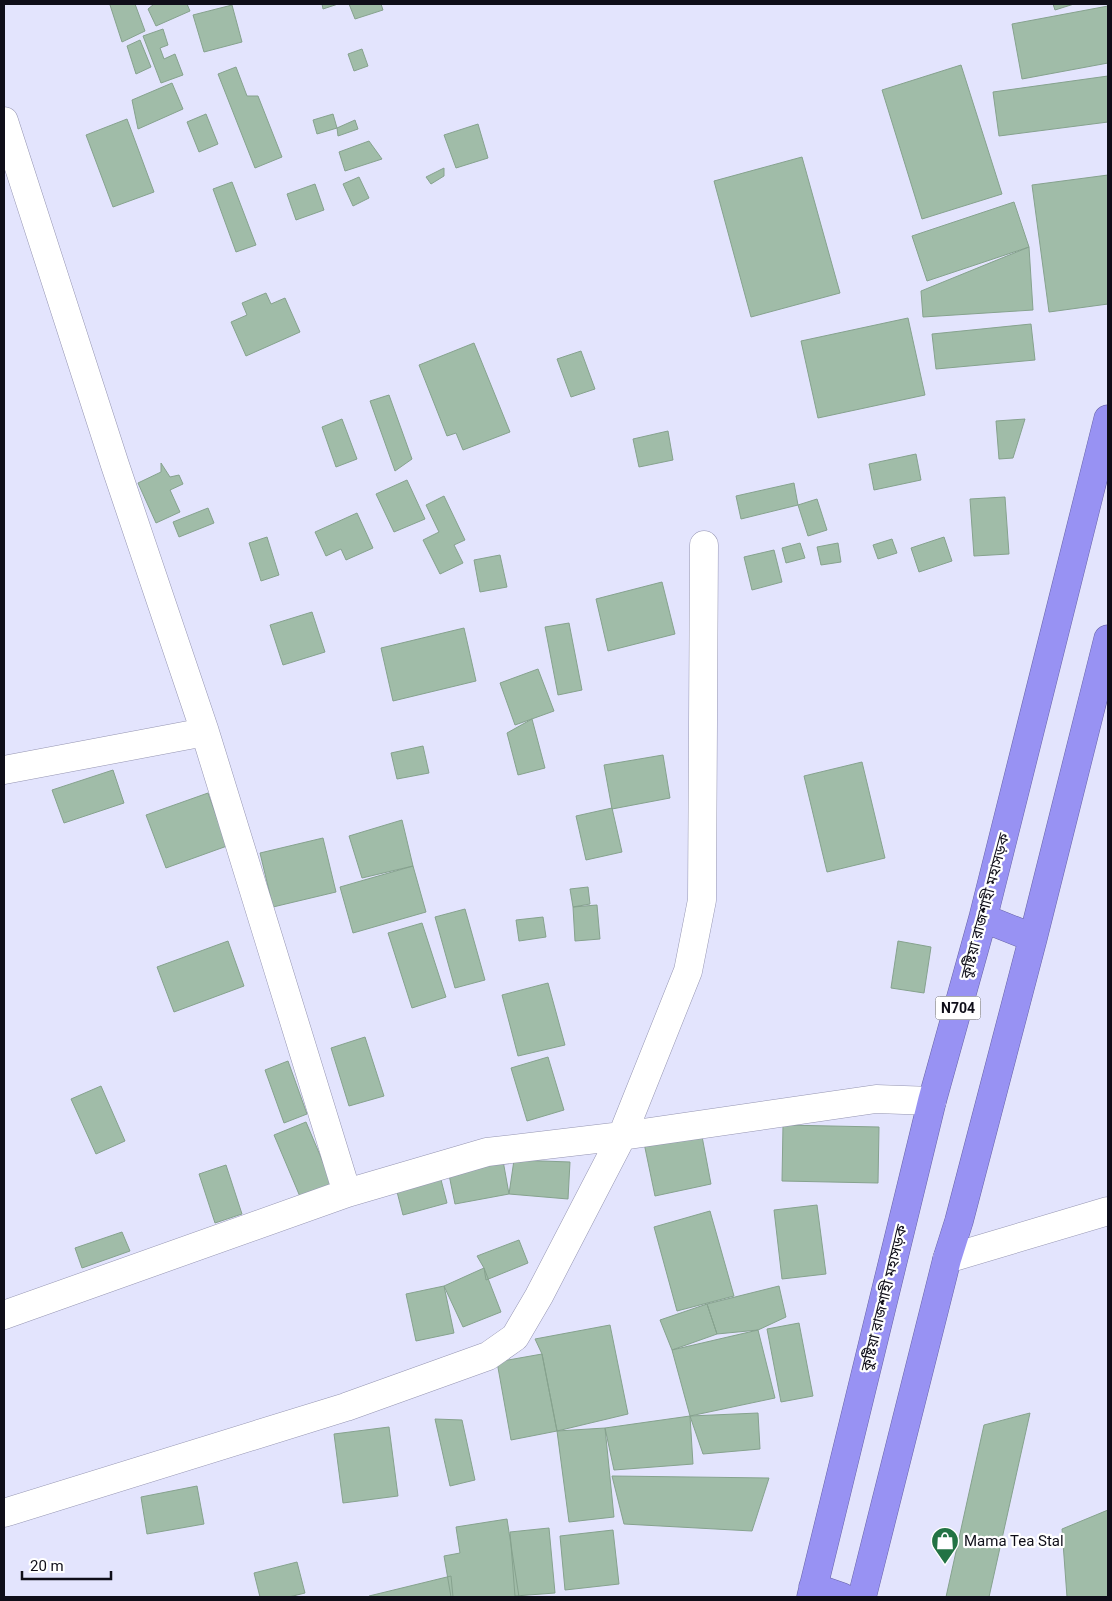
<svg xmlns="http://www.w3.org/2000/svg" width="1112" height="1601" font-family="Roboto,'Noto Sans Bengali',sans-serif">
<rect width="100%" height="100%" fill="#e3e4fd"/>
<!-- building -->
<path fill="#a0bca8" stroke="#86a28e" d="M113 4H135L145 31 122 42 110 5Z
M154 4H187L190 11 156 26 148 9Z
M322 4H338L323 9Z
M349 4H381L383 10 355 19Z
M1053 4H1074L1055 10Z
M232 5 242 42 204 52 193 15Z
M1108 6V63L1022 79 1012 24Z
M163 29 168 45 160 48 164 59 175 54 183 75 161 83 143 36Z
M140 40 151 67 136 74 127 46Z
M362 49 368 66 354 71 348 54Z
M961 65 1002 194 922 219 882 90Z
M236 67 247 96H258L282 157 255 168 218 74Z
M1108 76V122L999 136 993 92Z
M172 83 183 109 138 129 132 100Z
M206 114 218 144 199 152 187 122Z
M333 114 337 128 317 134 313 120Z
M127 119 154 192 113 207 86 135Z
M355 120 358 129 338 136 337 128Z
M478 124 488 158 456 168 444 135Z
M369 141 382 159 345 171 339 152Z
M802 157 840 293 751 317 714 181Z
M444 168V176L431 184 426 177Z
M1108 175V304L1049 312 1032 185Z
M359 177 369 198 353 206 343 184Z
M232 182 256 245 236 252 213 189Z
M315 184 324 210 296 220 287 194Z
M1014 202 1029 247 927 281 912 236Z
M1029 247 1033 310 923 317 921 291Z
M266 293 271 304 285 298 300 332 246 356 231 322 247 315 242 303Z
M908 318 925 395 818 418 801 341Z
M1031 324 1035 360 936 369 932 334Z
M474 343 510 432 463 450 456 433 447 436 419 365Z
M581 351 595 389 571 397 557 359Z
M389 395 412 459 395 471 370 401Z
M342 419 357 459 336 467 322 427Z
M1025 419 1013 458 999 459 996 421Z
M668 431 673 460 639 467 633 439Z
M916 454 921 480 874 490 869 464Z
M161 463 170 477 179 475 183 484 170 490 180 512 156 523 138 483 161 472Z
M407 480 425 519 394 532 376 494Z
M794 483 798 505 741 519 736 496Z
M444 496 465 540 454 545 463 563 440 574 423 540 439 532 426 505Z
M1005 497 1009 554 974 556 970 499Z
M817 499 827 530 808 536 798 505Z
M208 508 214 523 179 537 173 522Z
M357 513 373 548 346 560 341 549 326 556 315 532Z
M267 537 279 575 261 581 249 543Z
M944 537 952 561 919 572 911 548Z
M892 539 897 553 878 559 873 545Z
M800 543 805 558 786 563 782 548Z
M838 543 841 562 821 565 817 547Z
M774 550 782 582 752 590 744 557Z
M500 555 507 587 480 592 474 560Z
M662 582 675 634 608 651 596 599Z
M312 612 325 652 283 665 270 625Z
M569 623 582 690 558 695 545 627Z
M464 628 476 681 393 701 381 648Z
M538 669 554 711 515 725 500 683Z
M532 719 545 768 518 775 507 733Z
M423 746 429 773 397 779 391 753Z
M663 755 670 798 612 809 604 765Z
M862 762 885 858 827 872 804 776Z
M113 770 124 803 64 823 52 790Z
M208 793 227 846 166 868 146 815Z
M612 808 622 852 586 860 576 816Z
M402 820 413 866 362 878 349 836Z
M323 838 336 892 273 907 260 853Z
M413 866 426 912 353 933 340 887Z
M588 887 590 904 573 907 570 889Z
M597 905 600 939 575 941 573 907Z
M465 909 485 980 455 988 435 917Z
M543 917 546 937 519 941 516 920Z
M422 923 446 997 412 1008 388 933Z
M228 941 244 986 174 1012 157 967Z
M898 941 931 947 924 993 891 988Z
M548 983 565 1045 518 1056 502 995Z
M365 1037 384 1096 349 1106 331 1048Z
M548 1057 564 1110 527 1121 511 1068Z
M288 1061 307 1114 284 1123 265 1070Z
M101 1086 125 1141 96 1154 71 1099Z
M306 1122 333 1186 301 1199 274 1135Z
M783 1125 879 1127 878 1183 782 1181Z
M701 1131 711 1184 655 1196 644 1143Z
M502 1155 509 1194 455 1204 447 1165Z
M514 1160 570 1162 568 1199 509 1194Z
M226 1165 242 1214 215 1223 199 1174Z
M439 1172 447 1203 403 1215 395 1184Z
M817 1205 826 1274 782 1279 774 1210Z
M710 1211 734 1296 677 1311 654 1227Z
M122 1232 130 1251 82 1268 75 1248Z
M519 1240 528 1263 486 1280 484 1268 477 1256Z
M484 1268 501 1312 463 1327 444 1286Z
M444 1286 454 1333 416 1341 406 1294Z
M779 1286 786 1317 758 1330 717 1334 707 1304Z
M707 1304 717 1334 672 1350 660 1320Z
M799 1323 813 1396 781 1402 767 1329Z
M610 1325 628 1414 557 1431 542 1354 535 1339Z
M758 1330 775 1398 690 1416 672 1350Z
M542 1354 557 1431 511 1440 497 1362Z
M758 1413 760 1449 703 1454 690 1416Z
M1030 1413 989 1597H946L984 1425Z
M690 1416 693 1464 614 1470 605 1428Z
M435 1419 462 1420 475 1480 450 1486Z
M389 1427 398 1496 343 1503 334 1434Z
M605 1428 614 1517 569 1522 557 1431Z
M612 1476 769 1478 752 1531 624 1524Z
M197 1486 204 1524 147 1534 141 1497Z
M1108 1510V1597H1067L1062 1529Z
M507 1519 519 1597H451L444 1556 460 1553 456 1527Z
M549 1528 555 1593 515 1596 510 1532Z
M613 1530 619 1584 565 1590 560 1536Z
M297 1562 305 1593 289 1597H260L254 1573Z
M451 1576 453 1597H370L369 1596Z"/>
<g fill="none" stroke-linecap="round" stroke-linejoin="round">
<defs>
<path id="minor" d="M4 121 115 465 205 732 347 1193
M4 770 205 732
M947 1259 1108 1211
M4 1315 347 1193 487 1152 622 1136 876 1099 932 1101
M4 1513 346 1407 488 1356 515 1337 539 1296 622 1136 688 971 702 900 704 545"/>
<path id="highway" d="M983 918 1033 938
M813 1587 842 1597
M811 1597 932 1101 983 918 1108 419
M862 1597 947 1259 959 1221 1033 938 1108 639"/>
</defs>
<!-- minor casing -->
<use href="#minor" stroke="#9595b2" stroke-width="29"/>
<!-- highway casing -->
<use href="#highway" stroke="#6864a7" stroke-width="29"/>
<!-- minor -->
<use href="#minor" stroke="#fff" stroke-width="28"/>
<!-- highway -->
<use href="#highway" stroke="#9892f3" stroke-width="28"/>
</g>
<!-- icons -->
<defs>
<symbol id="shop-pin" viewBox="-11 -11 22 30"><path d="M0 17L-7.5 6A9.5 9.5 0 1 1 7.5 6Z" fill="#237344" stroke="#fff"/><path d="M-5-2.5h2.3a2.7 3.5 0 0 1 5.4 0H5L5.5 6h-11ZM-1.5-2.5h3a1.5 2.3 0 0 0-3 0Z" fill="#fff"/></symbol>
</defs>
<g fill-rule="evenodd">
<use href="#shop-pin" x="929" y="1525" width="32" height="43"/>
</g>
<g text-anchor="middle" stroke-width="4.5" stroke-linejoin="round" paint-order="stroke">
<!-- shield labels -->
<rect fill="#fff" stroke="#57565e" stroke-width="1" x="935.5" y="996.5" width="45" height="23" rx="4"/>
<g font-size="14" font-weight="bold" fill="#0f0e19">
<text x="958" y="1013">N704</text>
</g>
<!-- street labels -->
<g font-size="15" fill="#0f0e19" stroke="#fff">
<text transform="translate(985 906) rotate(-75)" y="5">কুষ্টিয়া রাজশাহী মহাসড়ক</text>
<text transform="translate(884 1298) rotate(-76)" y="5">কুষ্টিয়া রাজশাহী মহাসড়ক</text>
</g>
<!-- poi labels -->
<g font-size="15" fill="#0f0e19" stroke="#fff" text-anchor="start">
<text x="964" y="1546">Mama Tea Stal</text>
</g>
</g>
<!-- border -->
<rect width="1112" height="1601" fill="none" stroke="#0f0e19" stroke-width="10"/>
<!-- scale -->
<path d="M22 1571v8h89v-8" fill="none" stroke="#0f0e19" stroke-width="2.5"/>
<text x="30" y="1571" font-size="15" fill="#0f0e19" stroke="#ffffff" stroke-width="4" paint-order="stroke">20 m</text>
</svg>
